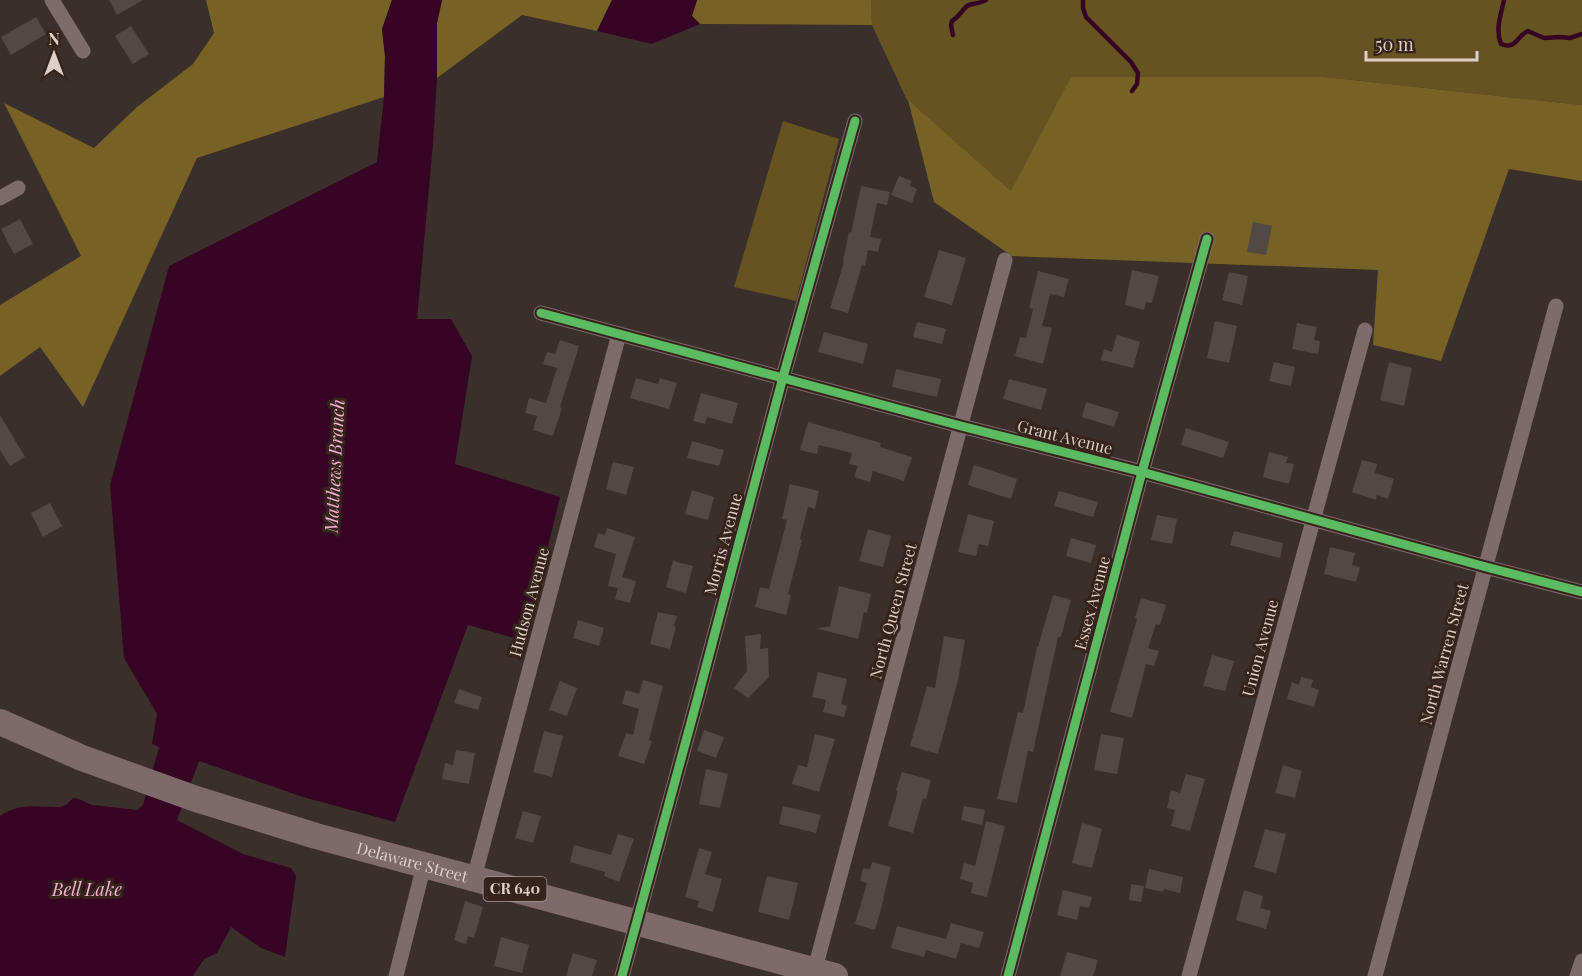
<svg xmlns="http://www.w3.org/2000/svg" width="1582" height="976" font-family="'Playfair Display',serif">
<rect width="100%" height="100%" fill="#3a2f2b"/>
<!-- green -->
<path fill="#655421" d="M871 0H1582V105L1325 77 1011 191 907 100 872 25Z
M783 121 839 139 796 301 734 287Z"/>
<!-- forest -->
<path fill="#776225" d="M206 0H392L382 29 385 56 384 97 197 158 83 407 40 347 0 376V305L81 256 4 103 94 148 137 107 193 64 214 33Z
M442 0H612L597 31 522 15 437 78V23Z
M697 0H871L872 25 700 24 692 16Z
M1071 77H1325L1582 105V181L1509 169 1441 361 1373 345 1378 270 1012 256 934 202 908 100 1011 191Z"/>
<!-- water -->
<path fill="#370524" d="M392 0H442L437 23V78L433 144 417 319H451L472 356 455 464 560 497 525 641 468 625 395 822 303 797 199 761 177 820 243 854 291 868 296 876 285 957 261 948 231 927 217 953 204 959 193 976H0V816C19 802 39 807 61 807L66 805 73 798C81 798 85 803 93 805L137 810 143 805 159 747 152 744 157 714 124 658 110 485 169 266 377 162 384 97 385 56 382 29Z
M612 0H697L692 16 700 24 652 44 597 31Z"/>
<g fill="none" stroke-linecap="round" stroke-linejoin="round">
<!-- stream -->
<path stroke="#370524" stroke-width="4.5" d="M1083 0V8L1086 17 1131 62 1138 73 1137 84 1132 91
M1504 0C1501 14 1495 30 1501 44 1517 50 1516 36 1528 31L1544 38 1560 37 1570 38 1582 34
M953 35 951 25 952 21C960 16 962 10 967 6 972 3 980 4 986 0"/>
</g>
<!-- building -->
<path fill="#524944" d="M109 0H143L117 15Z
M36 17 46 34 11 55 1 37Z
M131 26 149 54 133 64 115 36Z
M899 176 912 181 910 186 917 189 912 203 891 195Z
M861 186 890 192 887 205 877 203 870 237 881 239 878 252 868 250 865 266 862 265 848 313 830 308 844 262 843 261 849 232 851 233Z
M20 219 33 244 14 254 1 229Z
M1253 222 1272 226 1266 255 1247 252Z
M939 250 966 258 952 305 924 297Z
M1132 270 1159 276 1152 303 1146 302 1144 310 1125 305Z
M1038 271 1069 279 1064 297 1050 294 1042 326 1052 328 1043 364 1015 356 1020 337 1026 338 1033 309 1029 308Z
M1229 272 1248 276 1242 305 1222 300Z
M1215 321 1237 326 1229 363 1207 358Z
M917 322 946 329 942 344 913 337Z
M1297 323 1317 327 1314 340 1320 341 1318 354 1292 349Z
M824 332 868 344 863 364 818 352Z
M1117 335 1140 342 1133 368 1101 360 1104 349 1112 352Z
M560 340 579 346 560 407 562 408 553 436 533 430 537 416 525 413 529 398 546 403 557 368 543 364 547 352 555 354Z
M1274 362 1295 367 1291 386 1269 381Z
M1389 362 1412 368 1404 406 1380 400Z
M896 369 941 379 937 397 892 387Z
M636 378 658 384 660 378 677 383 669 409 630 398Z
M1009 379 1047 389 1041 410 1003 399Z
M701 393 738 403 732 424 707 417 705 424 693 421Z
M1086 402 1119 412 1114 427 1082 417Z
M0 415 25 457 10 466 0 450Z
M808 422 881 443 880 447 912 457 904 481 873 471 870 482 854 477 858 466 849 464 852 453 819 445 817 454 800 450Z
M1186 428 1229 442 1223 458 1181 445Z
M692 441 724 450 719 466 687 458Z
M1269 452 1288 457 1286 463 1294 464 1289 484 1263 477Z
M1362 460 1377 464 1375 473 1394 479 1388 499 1377 495 1376 500 1352 492Z
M613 462 634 467 626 495 606 489Z
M974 465 1017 479 1011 499 968 485Z
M790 484 819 491 815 509 808 507 800 539 802 540 788 594 791 595 786 615 755 607 760 587 769 589 787 520 782 519Z
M692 490 714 497 708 520 685 514Z
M1059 491 1098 502 1093 517 1054 506Z
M50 503 62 526 43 537 31 513Z
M968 514 994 521 988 546 979 544 976 556 958 552Z
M1157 515 1177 519 1172 544 1151 540Z
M607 528 635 537 622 577 636 581 630 603 615 599 618 588 608 586 616 554 594 547 598 533 605 535Z
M868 529 891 536 883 567 859 561Z
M1234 531 1283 543 1280 558 1230 545Z
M1071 538 1096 545 1091 563 1066 556Z
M1330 547 1355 553 1352 565 1360 567 1356 582 1324 574Z
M673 561 693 566 686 593 666 587Z
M839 586 871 594 867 613 864 612 858 639 819 629V628L833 626H830Z
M1053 595 1071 600 1061 637H1058L1033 752 1028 751 1017 803 997 799 1018 712 1023 713 1037 647H1038Z
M1141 598 1166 605 1160 625 1156 624 1148 648 1159 651 1154 666 1146 664 1132 718 1110 712 1137 619 1135 618Z
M658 612 677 616 674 626 676 627 670 649 650 644Z
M578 620 604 628 599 646 573 638Z
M761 634 760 649 768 648 769 677 748 698 734 688 747 671 745 636Z
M944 636 965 640 958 680 938 754 910 746 927 686 935 688Z
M1212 655 1234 661 1225 691 1203 686Z
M818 672 847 679 841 704 847 706 844 717 823 712 826 700 812 697Z
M1301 677 1313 680 1311 687 1319 690 1314 707 1287 699 1292 682 1299 685Z
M643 680 663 686 649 740 652 741 644 764 618 756 626 733 633 735 639 709 622 704 626 690 639 694Z
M560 681 577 688 567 716 549 710Z
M459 689 482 697 478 710 454 703Z
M704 730 724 737 716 758 697 751Z
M544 731 563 736 552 777 533 772Z
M815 734 835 739 819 792 792 784 798 765 807 767Z
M1101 734 1124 738 1117 774 1094 770Z
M456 750 475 753 469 784 442 779 445 763 453 765Z
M1283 765 1302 771 1295 798 1275 793Z
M706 769 728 774 720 808 699 804Z
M902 772 931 780 926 799 923 798 913 833 888 826 898 791 896 790Z
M1186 774 1205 779 1190 831 1171 826 1175 810 1167 808 1171 790 1180 793Z
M783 806 821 815 816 833 779 824Z
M964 806 985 810 982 825 961 820Z
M523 811 541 816 533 843 515 838Z
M986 821 1005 826 987 897 971 893 973 883 960 879 964 863 975 866Z
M1082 823 1102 829 1092 868 1072 863Z
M1265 829 1286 834 1276 873 1254 867Z
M618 834 634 839 619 882 604 876 605 872 570 862 574 845 611 855Z
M699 848 712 852 705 874 722 879 713 912 697 907 699 901 685 897Z
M872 862 891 867 883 898H884L875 930 855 924 867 883 860 881 863 868 870 869Z
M1149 869 1183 877 1180 893 1164 889 1163 892 1145 888Z
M767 876 798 883 789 920 758 912Z
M1131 884 1144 886 1141 902 1129 900Z
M1063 890 1092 897 1089 908 1080 906 1077 920 1057 915Z
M1244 890 1263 896 1260 908 1271 911 1266 929 1236 920Z
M465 901 483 907 474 938 468 936 466 944 454 940Z
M951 923 984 932 979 948 961 943 956 959 926 950 924 957 891 948 897 926 946 939Z
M501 937 529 945 522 973 494 966Z
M1067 952 1098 960 1093 976H1060Z
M573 953 597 960 592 976H566Z"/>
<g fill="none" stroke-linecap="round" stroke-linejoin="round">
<!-- minor -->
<path stroke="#7e6b6c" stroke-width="15" d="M52 0 83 51
M0 198 18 188
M541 313 961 426 1142 472 1486 567 1582 592
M474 878 619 334
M396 976 424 865
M622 976 699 693 783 377 855 121
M813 976 1005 260
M1008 976 1142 472 1207 239
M1189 976 1365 330
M1375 976 1556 306
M1577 976 1582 961"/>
<!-- primary -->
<path stroke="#7f6a6b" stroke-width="26" id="s1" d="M0 722 82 758 196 799 316 836 835 976"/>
<defs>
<path id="cycleway" d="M541 313 961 426 1142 472 1486 567 1582 592
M622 976 699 693 783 377 855 121
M1008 976 1142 472 1207 239"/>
</defs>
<!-- cycleway casing -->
<use href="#cycleway" stroke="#36231c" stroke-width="13"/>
<!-- cycleway -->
<use href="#cycleway" stroke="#5cba63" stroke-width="9"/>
</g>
<g text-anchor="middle" stroke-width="6" stroke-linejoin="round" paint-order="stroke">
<!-- shield labels -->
<rect fill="#36231c" stroke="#ab9c96" stroke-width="1.5" x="483.5" y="877" width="63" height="24" rx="4.5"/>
<g font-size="15" font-weight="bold" fill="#ddd0cb">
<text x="515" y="894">CR 640</text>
</g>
<!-- street labels -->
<g font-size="16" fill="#ddd0cb" stroke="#36231c">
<text transform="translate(1065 437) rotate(14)" y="6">Grant Avenue</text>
<text transform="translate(723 544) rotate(-75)" y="6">Morris Avenue</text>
<text transform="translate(529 602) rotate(-75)" y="6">Hudson Avenue</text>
<text transform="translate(1092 603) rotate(-75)" y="6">Essex Avenue</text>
<text transform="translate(893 611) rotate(-75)" y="6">North Queen Street</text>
<text transform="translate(1260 648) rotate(-75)" y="6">Union Avenue</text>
<text transform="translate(1444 654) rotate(-75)" y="6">North Warren Street</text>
<text dy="6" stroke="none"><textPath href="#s1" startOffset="436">Delaware Street</textPath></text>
</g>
<!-- water labels -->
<g font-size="18" font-style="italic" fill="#f5b2d2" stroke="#36231c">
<text transform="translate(335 466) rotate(-87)" y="6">Matthews Branch</text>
<text x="87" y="896">Bell Lake</text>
</g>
</g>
<!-- north arrow -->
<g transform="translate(54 54)" stroke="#36231c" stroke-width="4.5" paint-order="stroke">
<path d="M0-4.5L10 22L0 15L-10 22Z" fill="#ddd0cb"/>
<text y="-9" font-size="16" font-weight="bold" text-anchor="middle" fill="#ddd0cb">N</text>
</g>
<!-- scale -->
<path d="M1366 51v9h111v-9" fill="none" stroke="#ddd0cb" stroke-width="3"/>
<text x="1375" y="51" font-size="18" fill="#ddd0cb" stroke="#36231c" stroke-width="4.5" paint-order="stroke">50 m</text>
</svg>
